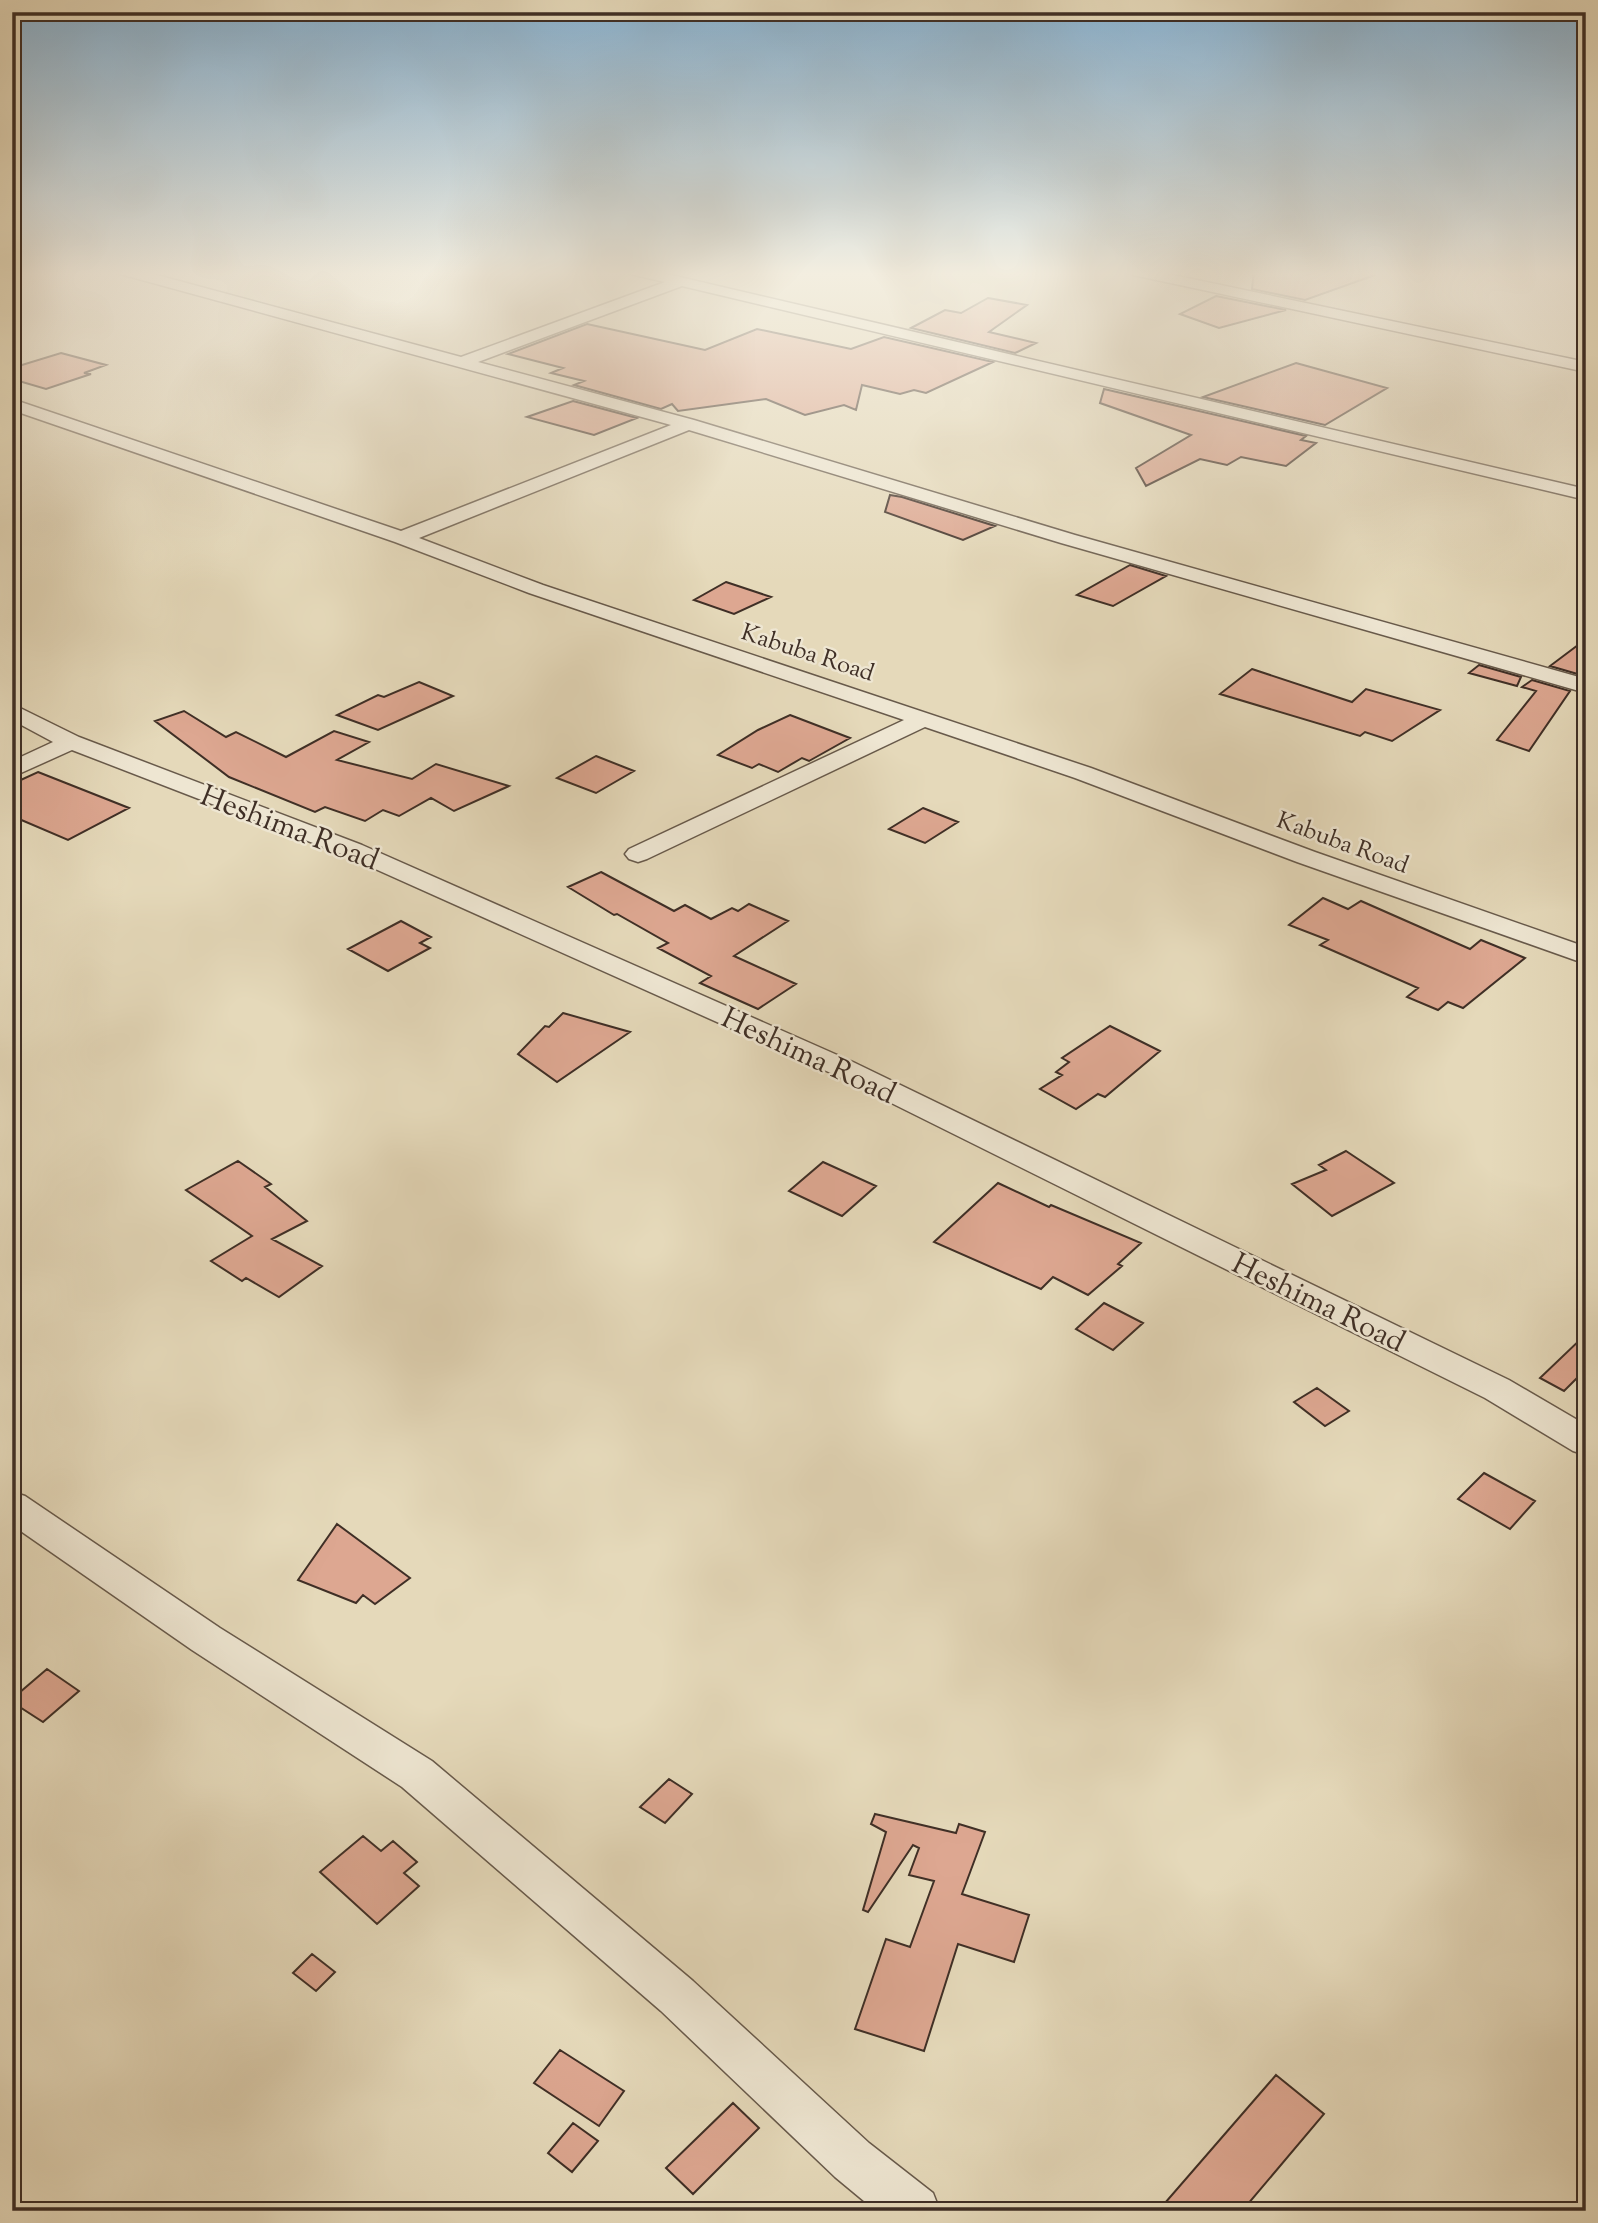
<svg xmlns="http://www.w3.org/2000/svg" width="1598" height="2223" font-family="'Sorts Mill Goudy',serif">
<rect width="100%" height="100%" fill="#e5d9ba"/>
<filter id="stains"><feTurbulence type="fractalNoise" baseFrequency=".00286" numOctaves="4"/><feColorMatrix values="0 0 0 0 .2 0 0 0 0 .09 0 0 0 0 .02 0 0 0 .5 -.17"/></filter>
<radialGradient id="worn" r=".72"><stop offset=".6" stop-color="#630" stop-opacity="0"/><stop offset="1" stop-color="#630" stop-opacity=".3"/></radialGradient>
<!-- building -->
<path fill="#dda791" stroke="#3f2f26" stroke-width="2" d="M1254 271H1375V275L1305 300 1252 289Z
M1216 296 1286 310 1219 328 1180 314Z
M988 298 1027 305 989 332 1036 343 1015 353 911 328 945 310 961 313Z
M587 324 705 350 757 329 851 349 884 337 993 362 926 393 914 390 900 394 862 385 856 410 844 405 805 415 766 399 678 411 672 404 661 409 574 385 584 381 551 373 563 368 508 354Z
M61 353 106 365 84 373 91 374 46 389 12 379V368Z
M1296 363 1387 388 1325 425 1203 397Z
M1104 389 1306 436 1301 440 1316 443 1286 466 1241 457 1227 465 1200 459 1146 486 1136 468 1191 435 1100 403Z
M573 401 637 418 594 435 527 417Z
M890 495 902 497 995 526 963 540 885 512Z
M1130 565 1166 576 1113 606 1077 595Z
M726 582 771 597 734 614 694 600Z
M1586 639V668L1581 675 1550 666Z
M1479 665 1521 677 1517 686 1469 673Z
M1252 669 1352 702 1366 689 1440 710 1392 741 1365 732 1360 736 1220 694Z
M1532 680 1570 691 1529 751 1497 740 1536 691 1522 687Z
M419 682 453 696 378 730 337 715 378 695 384 697Z
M184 711 226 737 236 732 286 757 334 731 369 742 337 760 412 779 436 764 509 786 454 811 431 798 399 816 383 810 365 821 325 807 315 812 229 777 155 721Z
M790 715 850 738 809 761 802 758 778 772 759 764 752 768 718 755 758 730Z
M596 756 634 771 596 793 557 778Z
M38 772 129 808 68 840 12 816V784Z
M923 808 958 822 925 843 889 829Z
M601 872 674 911 685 905 711 919 732 908 738 911 749 904 788 921 734 956 796 984 758 1009 700 983 711 976 658 948 668 943 617 914 614 915 568 887Z
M1323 898 1348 909 1361 901 1470 949 1481 940 1525 958 1463 1008 1448 1002 1438 1010 1407 997 1418 988 1320 945 1328 940 1289 925Z
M401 921 431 937 420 943 430 948 388 971 348 949Z
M563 1013 630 1032 557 1082 518 1054 545 1026 549 1027Z
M1110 1026 1160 1051 1105 1097 1098 1094 1076 1109 1040 1089 1062 1075 1056 1072 1069 1062 1062 1058Z
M1346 1151 1394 1183 1332 1216 1292 1184 1326 1170 1319 1165Z
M238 1161 271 1184 265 1187 307 1221 272 1239 322 1266 279 1297 246 1278 242 1281 211 1261 252 1236 186 1190Z
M823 1162 876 1186 842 1216 789 1191Z
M998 1183 1049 1207 1051 1205 1141 1243 1118 1264 1122 1266 1088 1295 1053 1277 1041 1289 934 1242Z
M1104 1303 1143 1323 1113 1350 1076 1329Z
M1586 1334V1369L1564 1391 1540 1378Z
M1317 1388 1349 1411 1325 1426 1294 1402Z
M1484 1473 1535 1501 1510 1529 1458 1499Z
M337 1524 410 1578 375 1604 363 1595 356 1603 298 1580Z
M47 1669 79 1691 43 1722 12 1702V1699Z
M669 1779 692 1794 665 1823 640 1807Z
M875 1814 956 1833 959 1824 985 1832 962 1894 1029 1915 1014 1962 958 1944 924 2051 855 2029 886 1939 910 1947 934 1881 909 1875 919 1848 913 1845 868 1912 863 1910 886 1832 871 1824Z
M363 1836 381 1851 393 1841 417 1862 404 1873 419 1886 377 1924 320 1872Z
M312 1954 335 1972 316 1991 293 1973Z
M560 2050 624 2091 599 2126 534 2083Z
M1276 2075 1324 2114 1242 2211H1158Z
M733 2103 759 2128 693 2194 666 2168Z
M573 2123 598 2141 572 2172 548 2153Z"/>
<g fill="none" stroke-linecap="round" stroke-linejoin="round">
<defs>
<path id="street" d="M118 271H142L461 357 665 282 630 274 628 271H654L1586 489V500L682 286 478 362 694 420 1075 535 1586 679V693L1061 543 689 430 419 538 543 585 1091 768 1315 852 1586 947V964L1297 862 1075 778 925 727 647 859 638 862 629 859 625 854 629 849 904 720 529 593 395 542 12 410V399L401 531 671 425 120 274Z
M1126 271H1154L1586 362V372L1133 275Z
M12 704 79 737 362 845 853 1062 1509 1380 1586 1425V1455L1573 1451 1485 1398 833 1074 344 855 72 750 12 777V761L53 742 12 720Z
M12 1492 25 1496 220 1628 432 1761 693 1981 869 2143 933 2193 940 2211H876L835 2177 661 2011 402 1787 192 1650 12 1525Z"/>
</defs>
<!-- street casing -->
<use href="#street" stroke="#685a4b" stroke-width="3"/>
<!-- street -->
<use href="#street" fill="#eee6d2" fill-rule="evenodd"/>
</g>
<!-- sky -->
<linearGradient id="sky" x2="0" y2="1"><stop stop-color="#89b5d6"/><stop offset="0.47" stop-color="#f3eee0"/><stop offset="1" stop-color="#f3eee0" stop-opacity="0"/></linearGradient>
<rect width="1598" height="582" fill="url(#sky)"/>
<g text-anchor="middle" stroke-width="5" stroke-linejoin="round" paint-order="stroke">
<!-- far-street labels -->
<g font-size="24" fill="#3f2f26" stroke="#eee6d2">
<text transform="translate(808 652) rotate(18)" y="8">Kabuba Road</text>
<text transform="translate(1343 842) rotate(20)" y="8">Kabuba Road</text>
</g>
<!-- street labels -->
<g font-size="30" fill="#3f2f26" stroke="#eee6d2">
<text transform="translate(290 827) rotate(21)" y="10">Heshima Road</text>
<text transform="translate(809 1055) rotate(25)" y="10">Heshima Road</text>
<text transform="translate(1319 1302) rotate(26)" y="10">Heshima Road</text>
</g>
</g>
<!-- margin -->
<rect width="1598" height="2223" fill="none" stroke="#e5d9ba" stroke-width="42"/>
<rect x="14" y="14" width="1570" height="2195" fill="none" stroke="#3f2f26" stroke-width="3.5"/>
<rect x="21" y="21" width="1556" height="2181" fill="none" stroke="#3f2f26" stroke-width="2"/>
<rect width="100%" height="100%" filter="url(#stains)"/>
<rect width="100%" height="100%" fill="url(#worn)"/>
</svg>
